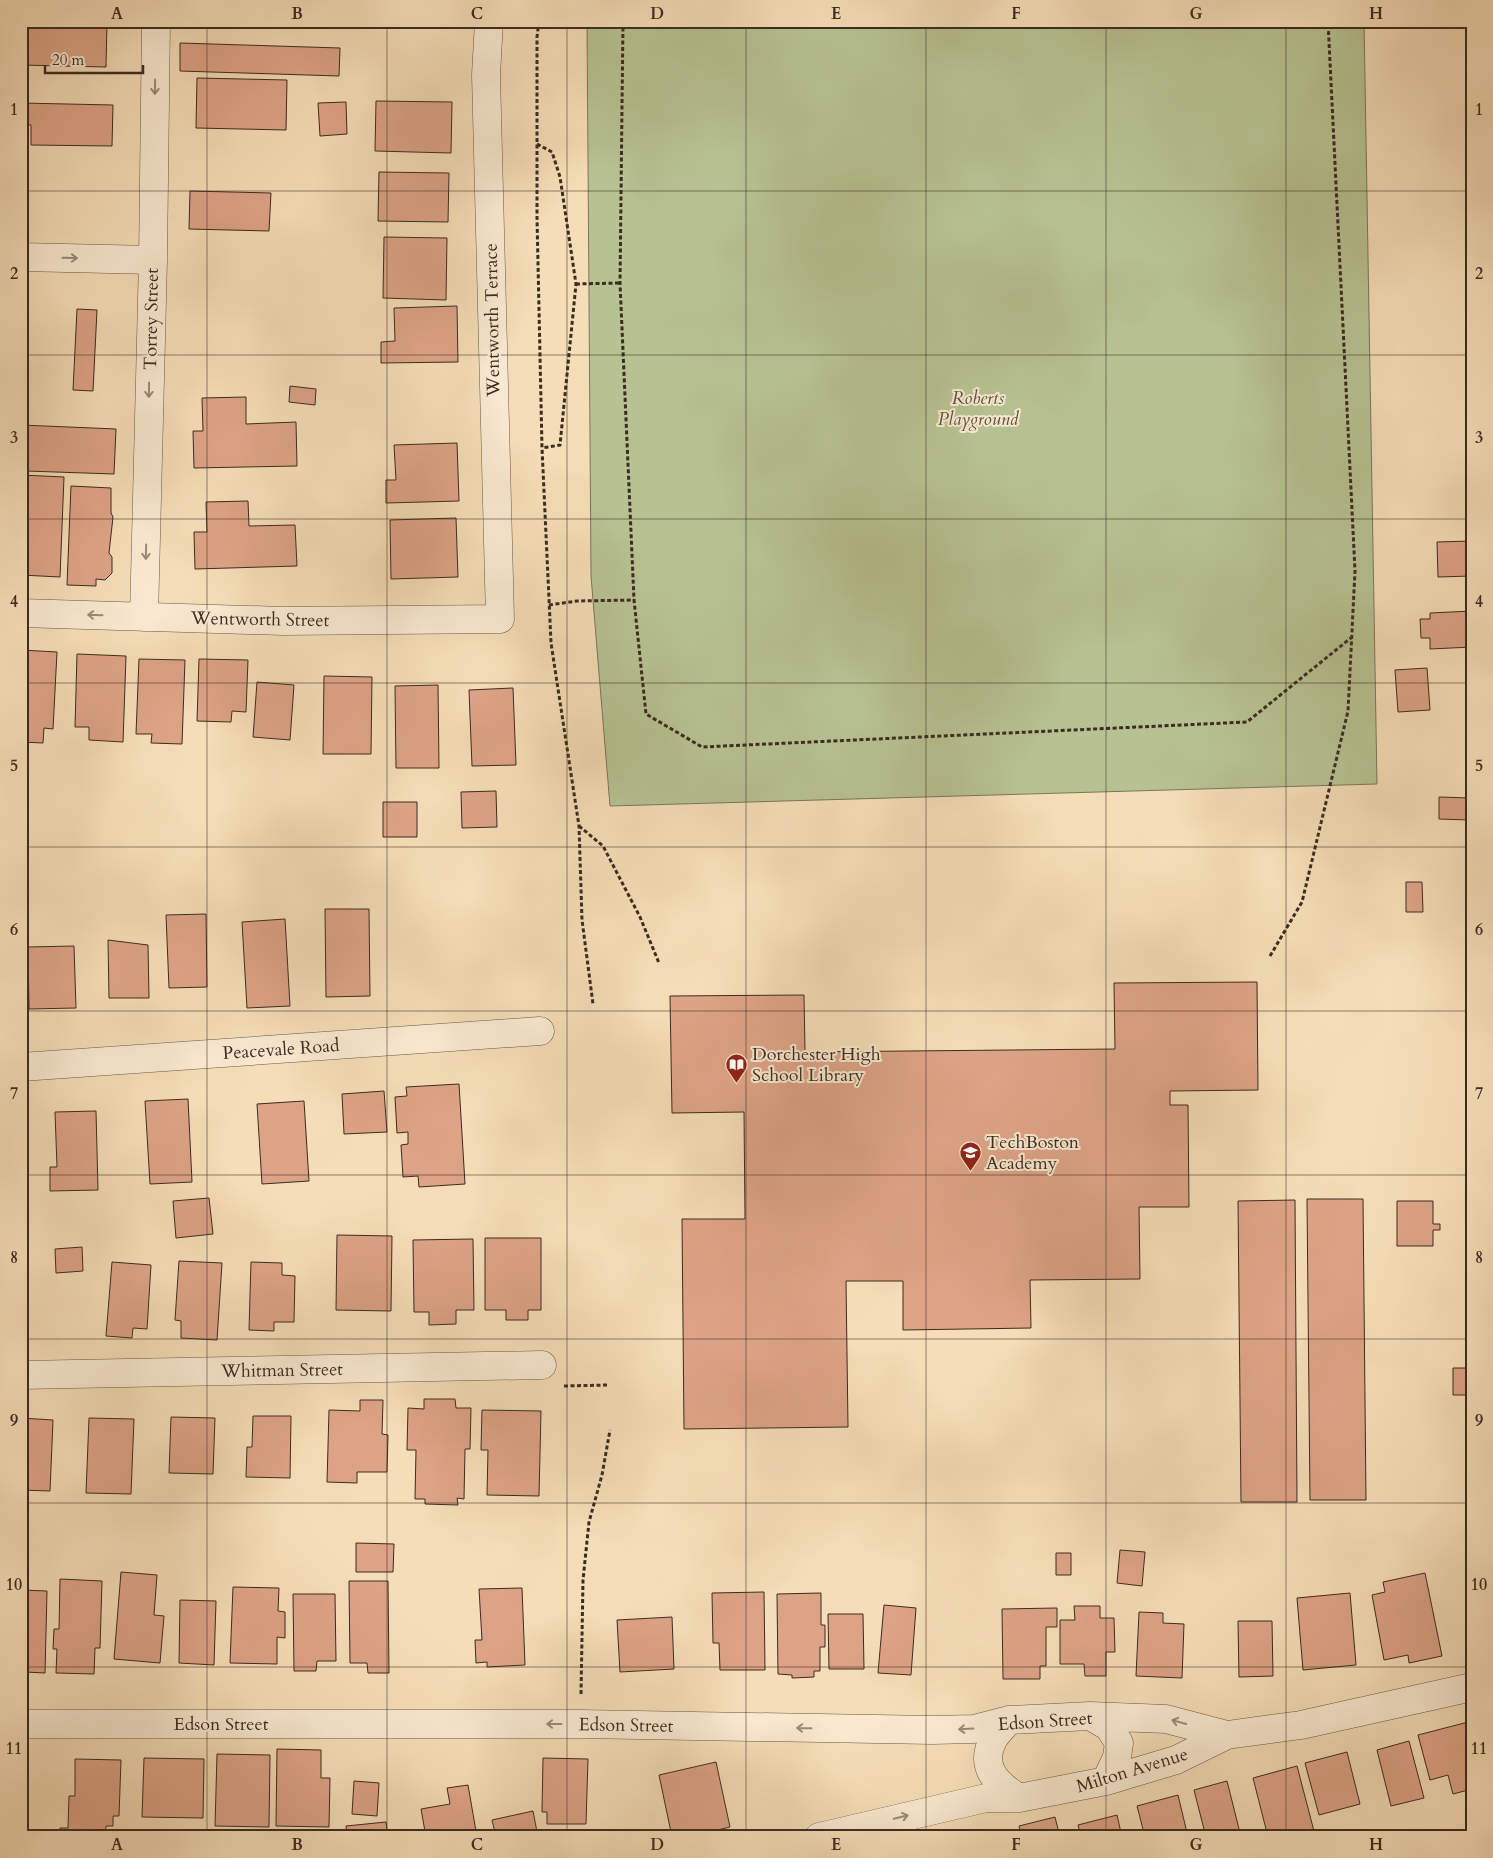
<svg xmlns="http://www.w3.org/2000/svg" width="1493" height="1858" font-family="Cardo,serif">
<rect width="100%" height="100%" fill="#f5ddb7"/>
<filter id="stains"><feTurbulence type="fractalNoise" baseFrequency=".004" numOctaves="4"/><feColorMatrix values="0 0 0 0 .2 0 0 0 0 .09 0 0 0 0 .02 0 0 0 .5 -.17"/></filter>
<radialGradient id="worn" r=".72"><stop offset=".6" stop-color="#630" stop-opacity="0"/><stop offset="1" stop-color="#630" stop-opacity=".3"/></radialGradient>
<!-- green -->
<path fill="#b7c292" stroke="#7a765a" d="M587 21H1364L1377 784 610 806 591 576Z"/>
<!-- building -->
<path fill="#dda386" stroke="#3c2b21" d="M21 21H107L106 67 21 65Z
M180 43 340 48 339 76 180 71Z
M197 78 287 80 286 130 196 128Z
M376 101 452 102 451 153 375 151Z
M346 102 347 134 320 136 318 103Z
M21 103 113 105 112 146 31 145V125L21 124Z
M379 172 449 173 448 222 378 221Z
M190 191 271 193 269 231 189 229Z
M384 237 447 238 446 300 383 298Z
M457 306 458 362 381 363V342L395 341 394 308Z
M77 309 97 310 93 391 73 390Z
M290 386 316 389 315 405 289 402Z
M246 397V424L296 422 297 466 194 468 193 431H203L202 398Z
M21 425 116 429 114 474 26 471V462L21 461Z
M457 443 459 501 386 503V480H396L394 445Z
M21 475 64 477 60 577 21 575Z
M71 486 111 488V513L113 517 109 553 112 557V573L105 580 96 579V586L67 585Z
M248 501 249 526 295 525 297 566 195 569 194 532H207L206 502Z
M456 518 458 577 391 579 390 520Z
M1471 541V576L1438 577 1437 542Z
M1472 611V647L1430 649V638H1421L1420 619H1430V613Z
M21 650 57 652 53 729 44 728 43 743 21 742Z
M77 654 126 656 123 742 89 740V727H75Z
M139 659 185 660 182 744 151 743 152 734H136Z
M199 659 248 660 246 712 232 711 231 722 197 721Z
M1427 668 1430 710 1398 712 1395 670Z
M324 676 372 677 371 754H323Z
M257 682 294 685 290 740 253 737Z
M438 685 439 768H396L395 686Z
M513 688 516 765 472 766 469 690Z
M496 791 497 827 462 828 461 792Z
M1439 797 1470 798 1469 820 1439 819Z
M383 802H417V837H383Z
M1406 882H1422L1423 912H1406Z
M325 909H369L370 996 326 997Z
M206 914 207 987 169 988 166 915Z
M285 919 290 1006 247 1008 242 922Z
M108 940 148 945 149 998H109Z
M74 946 76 1008 29 1009 28 947Z
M1257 982 1258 1090 1170 1091V1105H1188L1189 1207H1139L1140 1279 1030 1280 1031 1328 903 1330V1281H846L848 1427 684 1429 682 1219H745L744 1112 672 1113 670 996 804 995 805 1052 1115 1049 1114 983Z
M459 1084 465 1184 419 1187 418 1176 403 1177 401 1145 408 1144V1132L397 1133 395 1097 407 1096 406 1087Z
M384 1091 387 1132 344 1134 342 1094Z
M188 1099 192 1182 150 1184 145 1101Z
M304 1101 309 1181 262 1184 257 1104Z
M96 1111 98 1190 50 1191V1167H57L55 1112Z
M209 1198 213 1234 176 1238 173 1201Z
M1307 1199H1363L1366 1500H1310Z
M1295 1200 1297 1502H1241L1238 1201Z
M1397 1201H1433V1224H1440V1230H1433V1246H1397Z
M337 1235 392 1236 391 1311 336 1310Z
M485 1238H541V1310H528V1320H506V1310H485Z
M473 1239 474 1310H456V1324L429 1325V1312H414L413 1240Z
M82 1247 83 1271 56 1273 55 1249Z
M179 1261 222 1263 217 1340 181 1338V1321L175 1320Z
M112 1262 151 1265 147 1329 133 1328 132 1338 106 1336Z
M251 1262 282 1263V1275L295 1276 294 1322H274V1331L249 1330Z
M1453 1368H1472V1395H1453Z
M424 1399H455L456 1408H471L470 1449H465L464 1499 457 1498 458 1505 425 1504V1499H415L416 1450H407L408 1408 424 1409Z
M360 1400H383L382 1434 388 1435 387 1472H357V1483L327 1482 329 1410 360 1411Z
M482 1410 541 1411 539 1496 487 1495 488 1450H481Z
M253 1416H291L290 1478 246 1477 247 1447H252Z
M171 1417 215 1418 213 1474 169 1473Z
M21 1418 53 1420 50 1491 21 1490Z
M89 1418 134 1419 131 1494 86 1493Z
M21 1532H23L22 1564H21Z
M356 1543 394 1544 393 1572H356Z
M1120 1550 1145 1552 1142 1586 1117 1583Z
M1056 1553H1071V1575H1056Z
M121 1572 157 1575 154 1615 164 1616 160 1663 114 1659Z
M1425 1573 1442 1656 1409 1663 1408 1655 1384 1660 1372 1595 1385 1592 1383 1582Z
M60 1579 102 1581 100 1648H95L94 1674 56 1673 57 1649H53L54 1629H59Z
M349 1581H388L389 1673H368L367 1663H350Z
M233 1587 279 1588 278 1611 285 1612V1638L277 1637V1664L230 1663Z
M522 1588 525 1665 487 1667V1662L476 1663 475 1640H482L479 1589Z
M21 1590 47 1591 45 1673 25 1672V1662H21Z
M764 1592 765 1670H720L719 1643H713L712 1593Z
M821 1593V1625H825V1647H820V1671H814V1677L792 1678V1675L778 1674 777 1594Z
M1350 1593 1356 1665 1303 1670 1297 1598Z
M293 1594H335L336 1661H317L316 1671H294Z
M180 1600 216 1601 214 1665 179 1663Z
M884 1605 916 1608 911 1675 878 1673Z
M1074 1606H1100V1618H1114L1115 1652H1106V1676H1085L1084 1664H1060V1620H1075Z
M1057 1608V1627H1046V1666H1040V1679H1003L1002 1609Z
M1139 1612 1163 1613V1623L1184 1624 1182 1678 1136 1676Z
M828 1614H863L864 1669H829Z
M672 1617 674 1669 620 1672 617 1620Z
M1238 1621H1272L1273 1676 1239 1677Z
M1472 1721V1789L1453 1794 1448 1775 1430 1780 1418 1735Z
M1409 1741 1424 1798 1391 1806 1377 1750Z
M277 1749 321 1750V1778H330L329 1827 276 1826Z
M1347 1752 1360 1804 1319 1815 1305 1763Z
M217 1754 270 1755 269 1827 215 1826Z
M144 1758 204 1759 203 1818 142 1817Z
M543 1758 588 1759 586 1824H547V1812H542Z
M75 1759 121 1760 119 1816H113V1826H106L105 1837H60V1828H68L69 1796H75Z
M716 1762 730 1827 688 1837H672L659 1775Z
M1297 1766 1315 1835 1307 1837H1268L1253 1778Z
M354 1781 379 1783 377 1816 352 1814Z
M1227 1781 1241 1837H1206L1194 1790Z
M468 1785 477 1837H426L421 1809 450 1804 447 1788Z
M1178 1795 1188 1837H1145L1137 1806Z
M533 1811 538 1837H496L492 1820Z
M1117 1815 1122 1837H1081L1078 1825Z
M1055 1817 1060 1837H1022L1019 1826Z
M386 1822 388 1837H347L346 1826Z
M573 1831 574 1837H549V1834Z"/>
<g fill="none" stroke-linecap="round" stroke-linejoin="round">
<defs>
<path id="minor" d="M21 257 153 260
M21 613 283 621 500 619 486 75 489 21
M144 617 153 260 156 21
M21 1067 540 1031
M21 1375 542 1365
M1090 1716 1109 1727 1119 1743 1117 1757 1106 1781
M1009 1720C1004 1726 998 1732 994 1738 978 1767 997 1784 1019 1798
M21 1724H581L932 1730 974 1729 1009 1720 1090 1716 1166 1719 1227 1735
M819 1837 986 1798H1019L1106 1781 1176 1760 1227 1735 1301 1725 1472 1687"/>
</defs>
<!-- minor casing -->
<use href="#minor" stroke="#6a5846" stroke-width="29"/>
<!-- path -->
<path stroke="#3c2b21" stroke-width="3" stroke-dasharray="4 2.5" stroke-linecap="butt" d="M539 21 537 37V217L542 448 550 621 551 643 579 826 582 920 593 1004
M623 21 620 283 634 600 646 714 702 747 1247 722 1352 637
M537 144 552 152 560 177 576 284 560 445 542 448
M576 284 620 283
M549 605 577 601 634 600
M579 826 603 846 640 917 659 963
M1270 956 1302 902 1348 711 1355 571 1328 21
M564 1386 608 1385
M581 1694 583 1580 589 1522 602 1475 610 1430"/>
<!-- minor -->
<use href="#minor" stroke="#f8e9d0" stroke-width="28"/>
</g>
<!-- one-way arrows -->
<defs><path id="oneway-shaft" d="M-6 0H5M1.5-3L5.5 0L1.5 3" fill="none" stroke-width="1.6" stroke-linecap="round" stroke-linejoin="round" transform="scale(1.25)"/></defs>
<g stroke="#9a8a78">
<use href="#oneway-shaft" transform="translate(155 87) rotate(91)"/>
<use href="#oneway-shaft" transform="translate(70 258) rotate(1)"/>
<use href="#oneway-shaft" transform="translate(149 390) rotate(91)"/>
<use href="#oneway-shaft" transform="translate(146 552) rotate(91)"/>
<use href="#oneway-shaft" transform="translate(95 615) rotate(-178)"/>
<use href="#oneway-shaft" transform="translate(1179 1722) rotate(-165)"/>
<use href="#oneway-shaft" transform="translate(554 1724) rotate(-180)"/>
<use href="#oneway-shaft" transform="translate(804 1728) rotate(-179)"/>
<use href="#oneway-shaft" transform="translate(966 1729) rotate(177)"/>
<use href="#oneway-shaft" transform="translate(901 1817) rotate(-13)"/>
</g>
<!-- grid -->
<path fill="none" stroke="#3c2b21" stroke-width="1" stroke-opacity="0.55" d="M207 21V1837M387 21V1837M567 21V1837M746 21V1837M926 21V1837M1106 21V1837M1286 21V1837M21 191H1472M21 355H1472M21 519H1472M21 683H1472M21 847H1472M21 1011H1472M21 1175H1472M21 1339H1472M21 1503H1472M21 1667H1472"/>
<!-- icons -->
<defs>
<symbol id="library-pin" viewBox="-11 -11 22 30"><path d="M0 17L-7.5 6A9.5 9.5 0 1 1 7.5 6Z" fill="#8f2418" stroke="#f8e9d0"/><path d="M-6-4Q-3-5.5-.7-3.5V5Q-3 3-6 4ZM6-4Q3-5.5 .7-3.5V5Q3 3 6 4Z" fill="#fff"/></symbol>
<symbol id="school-pin" viewBox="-11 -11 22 30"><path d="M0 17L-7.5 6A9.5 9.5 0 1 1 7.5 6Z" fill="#8f2418" stroke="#f8e9d0"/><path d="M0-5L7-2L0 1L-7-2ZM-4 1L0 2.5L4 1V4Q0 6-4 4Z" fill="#fff"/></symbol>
</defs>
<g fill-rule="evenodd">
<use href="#library-pin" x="724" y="1052" width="25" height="34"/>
<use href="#school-pin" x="958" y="1140" width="25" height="34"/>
</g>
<g text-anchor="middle" stroke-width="4" stroke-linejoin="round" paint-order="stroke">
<!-- street labels -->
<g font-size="18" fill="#3c2b21" stroke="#f8e9d0">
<text transform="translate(151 319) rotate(-89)" y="6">Torrey Street</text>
<text transform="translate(492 320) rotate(-91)" y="6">Wentworth Terrace</text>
<text transform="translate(260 619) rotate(1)" y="6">Wentworth Street</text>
<text transform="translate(281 1049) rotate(-4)" y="6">Peacevale Road</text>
<text transform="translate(282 1370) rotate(-1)" y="6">Whitman Street</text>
<text transform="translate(1045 1721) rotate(-4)" y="6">Edson Street</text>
<text x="221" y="1730">Edson Street</text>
<text transform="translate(626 1725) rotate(1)" y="6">Edson Street</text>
<text transform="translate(1132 1770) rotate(-17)" y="6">Milton Avenue</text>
</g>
<!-- park labels -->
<g font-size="18" font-style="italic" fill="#5b513d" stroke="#f8e9d0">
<text x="978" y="404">Roberts<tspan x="978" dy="21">Playground</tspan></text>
</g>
<!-- poi labels -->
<g font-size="18" fill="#3c2b21" stroke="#f8e9d0" text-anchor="start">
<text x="752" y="1060">Dorchester High<tspan x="752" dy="21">School Library</tspan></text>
<text x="986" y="1148">TechBoston<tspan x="986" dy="21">Academy</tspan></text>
</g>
</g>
<!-- margin -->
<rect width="1493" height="1858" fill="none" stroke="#f5ddb7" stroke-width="55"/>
<!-- scale -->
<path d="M45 65v8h98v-8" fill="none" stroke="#3c2b21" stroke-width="2.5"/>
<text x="52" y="65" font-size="15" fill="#3c2b21" stroke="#f8e9d0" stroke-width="4" paint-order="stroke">20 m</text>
<rect x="28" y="28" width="1438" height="1802" fill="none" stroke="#3c2b21" stroke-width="2"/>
<g font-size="16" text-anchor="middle" font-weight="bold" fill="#3c2b21">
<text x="117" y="19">A</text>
<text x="297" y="19">B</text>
<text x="477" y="19">C</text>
<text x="657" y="19">D</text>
<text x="836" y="19">E</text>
<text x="1016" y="19">F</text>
<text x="1196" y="19">G</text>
<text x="1376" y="19">H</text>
<text x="14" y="115">1</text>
<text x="1479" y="115">1</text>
<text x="14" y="279">2</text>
<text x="1479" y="279">2</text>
<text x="14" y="443">3</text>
<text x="1479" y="443">3</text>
<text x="14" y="607">4</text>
<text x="1479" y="607">4</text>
<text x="14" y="771">5</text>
<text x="1479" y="771">5</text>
<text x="14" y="935">6</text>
<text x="1479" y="935">6</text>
<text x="14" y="1099">7</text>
<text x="1479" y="1099">7</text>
<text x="14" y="1263">8</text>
<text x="1479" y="1263">8</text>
<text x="14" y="1426">9</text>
<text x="1479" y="1426">9</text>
<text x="14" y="1590">10</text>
<text x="1479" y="1590">10</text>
<text x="14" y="1754">11</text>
<text x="1479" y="1754">11</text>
<text x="117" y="1850">A</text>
<text x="297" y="1850">B</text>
<text x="477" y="1850">C</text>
<text x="657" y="1850">D</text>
<text x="836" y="1850">E</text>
<text x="1016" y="1850">F</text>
<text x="1196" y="1850">G</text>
<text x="1376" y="1850">H</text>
</g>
<rect width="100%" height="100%" filter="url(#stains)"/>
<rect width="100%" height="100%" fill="url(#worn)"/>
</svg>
